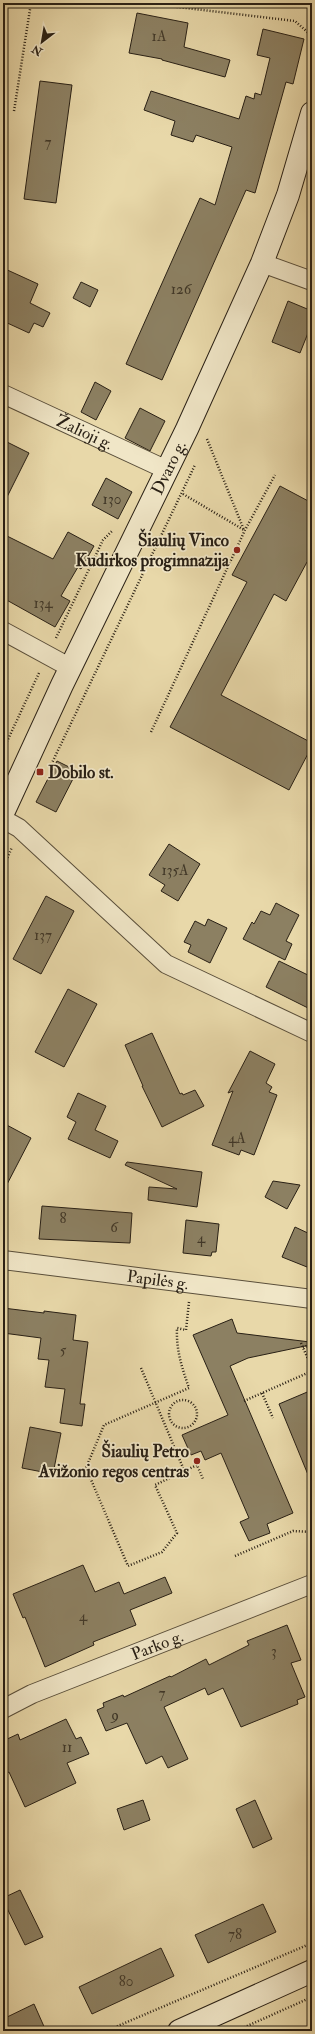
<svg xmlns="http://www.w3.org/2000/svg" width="315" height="2034" font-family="'IM FELL Double Pica',serif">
<rect width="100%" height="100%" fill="#e8d8a9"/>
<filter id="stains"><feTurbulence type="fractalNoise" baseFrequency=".005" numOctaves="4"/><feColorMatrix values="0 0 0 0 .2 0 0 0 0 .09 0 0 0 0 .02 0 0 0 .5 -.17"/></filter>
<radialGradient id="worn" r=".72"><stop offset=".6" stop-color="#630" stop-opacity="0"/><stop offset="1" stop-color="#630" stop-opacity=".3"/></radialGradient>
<!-- building -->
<path fill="#8c8062" stroke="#292015" d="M137 13 188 23 184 47 230 60 225 77 162 60V59L129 53Z
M263 29 304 39 293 84 286 82 255 193 246 190 162 380 126 364 200 198 215 205 232 147 196 135 193 142 171 135 175 121 144 110 151 91 239 119 246 96 254 99 255 93 261 95 270 58 257 55Z
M40 81 72 85 56 203 24 199Z
M3 268 38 284 30 303 50 313 43 327 34 323 29 333 3 321Z
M81 282 98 290 90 307 73 298Z
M288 301 312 311V323L300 353 272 342Z
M95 382 111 391 96 420 81 412Z
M140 408 165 421 150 451 125 438Z
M3 440 29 453 3 505Z
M106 478 132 492 118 519 92 505Z
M280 486 312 503V564L307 562 286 601 274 594 221 695 312 743V746L289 790 170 727 247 582 232 575Z
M68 532 94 546 81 569 78 567 61 596 70 601 55 627 3 598V534L53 559Z
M57 761 77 771 56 812 36 802Z
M169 844 200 864 178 901 161 891 165 885 149 875Z
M46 896 74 911 41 974 13 959Z
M276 903 299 915 286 941 292 944 285 960 243 939 252 922 254 924 261 911 270 915Z
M208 919 227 928 210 963 188 952 191 945 184 942 195 921 205 926Z
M279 961 312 977V1010L266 987Z
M68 989 97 1004 64 1067 35 1052Z
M152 1033 180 1094 182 1093 183 1095 195 1090 204 1106 162 1127 142 1086H143L125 1045Z
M250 1051 275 1064 266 1083 272 1087 269 1092 277 1095 254 1155 241 1150 239 1155 212 1145 233 1091 228 1093Z
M78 1093 106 1106 95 1130 118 1141 110 1158 68 1139 76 1122 67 1117Z
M3 1123 31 1138 3 1192Z
M127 1162 202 1172 197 1207 148 1200 149 1187 177 1189 125 1165Z
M273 1181 300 1185 287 1209 265 1197Z
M42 1206 132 1213 130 1243 39 1239Z
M186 1220 219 1224 216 1252H212L211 1256 183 1253Z
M295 1227 312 1235V1269L282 1257Z
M3 1308 44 1313V1311L76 1315 73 1340 88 1342 80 1404H85L82 1426 60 1423 65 1389 45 1387 49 1360 38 1359 41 1338 3 1333Z
M232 1319 237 1333 310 1342V1345L248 1358 230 1366 293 1513 267 1524 270 1533 249 1541 240 1522 249 1518 221 1453 205 1460 201 1451 191 1455 182 1435 228 1415 193 1335Z
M312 1390V1482H311L279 1404Z
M30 1427 61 1433 53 1474 22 1468Z
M83 1565 95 1592 119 1582 124 1594 165 1577 172 1593 130 1610 136 1625 93 1642 94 1645 45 1667 25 1617 23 1618 13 1594Z
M287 1625 301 1660 291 1663 305 1697 297 1700 298 1704 241 1727 223 1688 208 1695 205 1688 164 1707 188 1759 168 1768 162 1756 146 1764 127 1723 106 1731 97 1710 104 1707 103 1703 123 1695 124 1697 170 1676 171 1677 206 1659 209 1665 249 1645 247 1641Z
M66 1719 76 1739 81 1737 89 1754 67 1763 76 1783 25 1807 9 1772 3 1775V1741L18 1734 20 1740Z
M143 1800 150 1820 124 1830 117 1809Z
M255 1800 272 1839 253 1848 236 1809Z
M20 1890 43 1937 25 1945 3 1900V1898Z
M263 1904 276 1932 208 1963 195 1935Z
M161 1948 174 1976 92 2014 79 1987Z
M34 2004 46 2031H3V2019Z"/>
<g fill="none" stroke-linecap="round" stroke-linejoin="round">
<defs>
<g id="minor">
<path d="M262 263 312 281"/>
<path id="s1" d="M3 394 167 470"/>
<path d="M3 631 71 668"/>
<path d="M3 819 19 828 166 964 312 1033"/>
<path id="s2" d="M3 1260 312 1299"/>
<path id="s3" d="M3 1709 32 1694 312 1584"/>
</g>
<g id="secondary">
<path id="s4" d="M3 813 62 685 187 429 262 263 288 195 312 113"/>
<path d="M179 2031 312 1971"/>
</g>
</defs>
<!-- minor casing -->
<use href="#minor" stroke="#594e3a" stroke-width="20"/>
<!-- secondary casing -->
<use href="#secondary" stroke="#292015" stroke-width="24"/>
<!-- path -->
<path stroke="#292015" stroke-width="2.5" stroke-dasharray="1 2" stroke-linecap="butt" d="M144 3 295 21 312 36
M14 111 31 3
M207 439 244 530
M183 494 244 530
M56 638 103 540 112 531
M151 732 245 530 275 475
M3 750 39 673
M50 767 195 465
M3 869 12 847
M189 1302 186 1330 177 1328C176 1350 182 1368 189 1388L104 1425 86 1468 128 1566 162 1552 177 1533 155 1485 197 1465 203 1479
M301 1343 312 1368
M303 1348 312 1343
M141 1368 184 1470
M262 1393 273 1418
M169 1414a14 14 0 1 1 28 0a14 14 0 1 1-28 0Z
M244 1401 312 1371
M235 1556 293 1531 312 1532
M106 2031 312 1943
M236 2031 312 1997"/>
<!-- minor -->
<use href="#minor" stroke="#f0e6c7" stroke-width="18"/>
<!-- secondary -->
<use href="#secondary" stroke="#f0e6c7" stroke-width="22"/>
</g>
<!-- markers -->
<g fill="#8f2418" stroke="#f0e6c7" stroke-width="1.5">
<circle cx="237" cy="550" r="4"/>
<rect x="36" y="768" width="8" height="8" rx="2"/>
<circle cx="197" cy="1461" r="4"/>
</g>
<g text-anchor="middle" stroke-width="3.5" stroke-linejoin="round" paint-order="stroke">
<!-- number labels -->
<g font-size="15" fill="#423828">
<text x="159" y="41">1A</text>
<text x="48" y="147">7</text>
<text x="181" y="294">126</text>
<text x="112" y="504">130</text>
<text x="43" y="608">134</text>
<text x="175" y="875">135A</text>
<text x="43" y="940">137</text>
<text x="237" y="1143">4A</text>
<text x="63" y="1223">8</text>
<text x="114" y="1232">6</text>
<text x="201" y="1243">4</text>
<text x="63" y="1355">5</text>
<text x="83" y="1621">4</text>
<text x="274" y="1656">3</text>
<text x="162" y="1698">7</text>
<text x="115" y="1720">9</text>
<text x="67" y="1752">11</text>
<text x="235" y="1939">78</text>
<text x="126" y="1986">80</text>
</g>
<!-- street labels -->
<g font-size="17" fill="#292015" stroke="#f0e6c7">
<text dy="6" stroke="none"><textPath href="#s1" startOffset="90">Žalioji g.</textPath></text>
<text dy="6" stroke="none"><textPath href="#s4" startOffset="383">Dvaro g.</textPath></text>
<text dy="6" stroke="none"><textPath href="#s2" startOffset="156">Papilės g.</textPath></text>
<text dy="6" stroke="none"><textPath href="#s3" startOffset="167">Parko g.</textPath></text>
</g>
<!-- poi labels -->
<g font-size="17" font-weight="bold" fill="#292015" stroke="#f0e6c7" text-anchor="end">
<text x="229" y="546">Šiaulių Vinco<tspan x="229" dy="20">Kudirkos progimnazija</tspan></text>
<text x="48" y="778" text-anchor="start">Dobilo st.</text>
<text x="189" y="1457">Šiaulių Petro<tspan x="189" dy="20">Avižonio regos centras</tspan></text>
</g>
</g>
<!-- margin -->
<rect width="315" height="2034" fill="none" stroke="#e8d8a9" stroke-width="16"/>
<rect x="4" y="4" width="307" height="2026" fill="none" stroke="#292015" stroke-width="2"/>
<rect x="8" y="8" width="299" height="2018" fill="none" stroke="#292015"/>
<!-- north arrow -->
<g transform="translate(42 42) rotate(211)" stroke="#f0e6c7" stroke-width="3" paint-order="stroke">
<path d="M0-3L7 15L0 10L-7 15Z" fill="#292015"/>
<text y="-6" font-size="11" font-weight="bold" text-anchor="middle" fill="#292015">N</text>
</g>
<rect width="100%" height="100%" filter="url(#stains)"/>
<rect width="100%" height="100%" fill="url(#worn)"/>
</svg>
